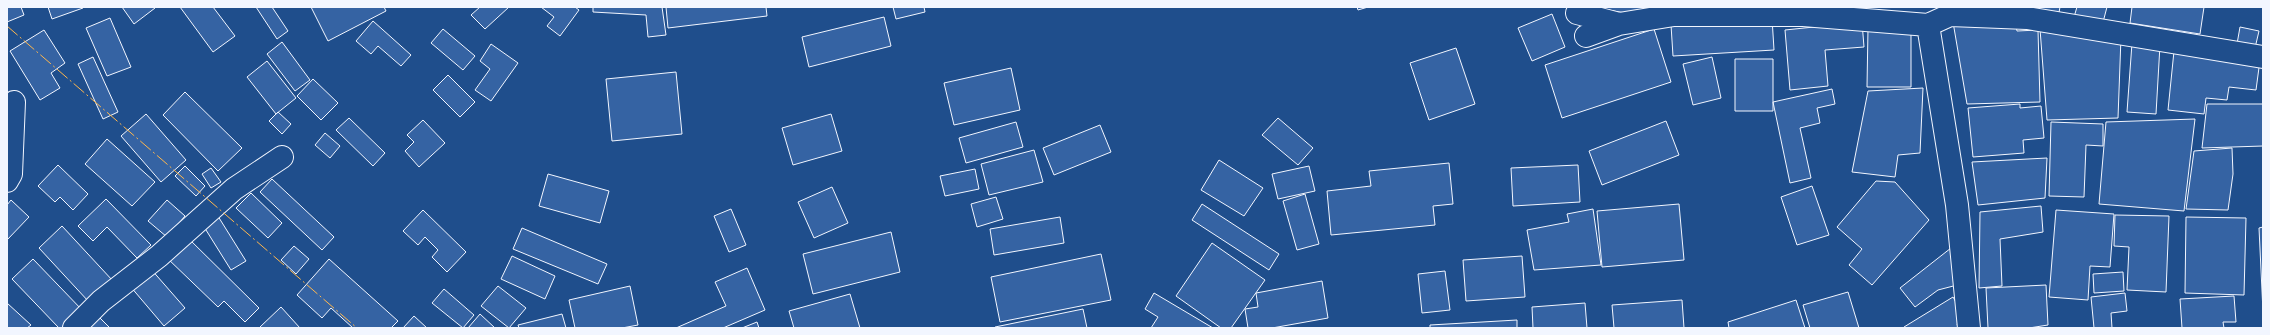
<svg xmlns="http://www.w3.org/2000/svg" width="2270" height="335" font-family="'Noto Sans',sans-serif">
<rect width="100%" height="100%" fill="#1f4e8c"/>
<!-- building -->
<path fill="#3563a3" stroke="#f2f6ff" d="M7 7H21L24 15 7 22Z
M48 7H83V8L52 19Z
M122 7H154L155 8 134 24Z
M180 7H213L235 36 213 52Z
M256 7H272L288 31 277 39Z
M311 7H384L386 11 328 41Z
M480 7H509L485 29 471 15Z
M541 7H575L579 10 560 36 547 26 554 17Z
M593 7H662L666 35 648 37 646 15 593 12Z
M666 7H766L767 16 668 28Z
M893 7H924L925 12 896 19Z
M1357 7H1368L1358 10Z
M1593 7H1644L1641 16Z
M2022 7H2060L2058 18Z
M2077 7H2107L2102 26 2074 17Z
M2132 7H2204L2200 34 2130 23Z
M1552 14 1565 47 1532 61 1518 28Z
M884 17 891 46 809 67 802 37Z
M110 18 131 67 107 76 86 28Z
M1772 18 1774 50 1673 56 1671 25Z
M373 21 411 55 401 66 378 46 371 54 356 41Z
M2015 21 2017 31 2038 30 2040 102 1967 104 1953 22Z
M1862 22 1864 47 1825 50 1828 86 1790 90 1785 30Z
M1911 26V87H1867L1868 28Z
M2240 27 2259 31 2255 48 2237 44Z
M443 29 475 56 463 70 431 43Z
M1654 29 1671 82 1562 118 1545 65Z
M2040 29 2121 37 2118 118 2047 120Z
M44 30 65 63 51 73 60 88 40 100 10 51Z
M282 42 310 80 295 91 267 54Z
M2132 43 2160 45 2156 114 2127 112Z
M491 44 518 63 491 101 475 90 490 69 480 61Z
M1456 48 1475 104 1429 120 1410 63Z
M2174 51 2260 60 2256 90 2229 87 2227 100 2206 98 2204 114 2168 110Z
M93 57 118 112 103 119 78 64Z
M1712 57 1721 98 1693 105 1683 64Z
M1735 59H1773V111H1735Z
M267 61 296 98 276 114 247 77Z
M1011 68 1020 110 954 125 944 83Z
M676 72 682 134 612 141 606 79Z
M448 75 475 102 460 117 433 90Z
M313 79 338 103 321 120 297 96Z
M1923 88 1920 153 1898 155 1895 177 1852 172 1868 91Z
M1832 89 1835 104 1817 108 1820 123 1800 128 1811 178 1790 183 1773 102Z
M185 92 242 148 218 171 163 115Z
M2020 104V108L2041 106 2044 138 2023 140 2024 153 1973 157 1968 108Z
M2207 104H2263V146L2202 148Z
M278 112 291 124 282 134 269 121Z
M146 114 186 160 161 182 121 136Z
M831 114 842 151 793 165 782 128Z
M349 118 385 153 373 166 336 130Z
M1278 118 1313 148 1298 165 1262 135Z
M2195 119 2184 211 2099 204 2106 122Z
M423 120 445 143 419 167 405 151 414 142 407 135Z
M1666 121 1679 155 1602 185 1589 151Z
M1016 122 1023 147 966 163 959 138Z
M2051 122 2103 124V146L2086 145 2084 197 2049 196Z
M1100 125 1111 152 1054 175 1043 148Z
M325 133 340 146 330 158 315 145Z
M107 139 155 182 132 206 85 164Z
M2232 148 2233 174 2228 210 2186 209 2194 151Z
M1034 150 1043 182 989 195 981 164Z
M2047 158 2045 198 1978 205 1972 162Z
M1219 160 1263 188 1244 216 1201 190Z
M1449 163 1453 204 1433 206 1435 225 1331 235 1327 191 1371 186 1369 171Z
M58 165 88 194 73 210 60 197 55 202 38 186Z
M1578 165 1580 202 1513 206 1511 168Z
M185 166 205 186 196 196 175 176Z
M1309 166 1315 191 1278 199 1272 174Z
M211 168 221 182 211 188 202 174Z
M975 169 979 189 945 196 940 176Z
M548 174 609 191 600 223 539 206Z
M272 179 334 237 322 250 260 192Z
M1876 181 1895 182 1929 220 1872 285 1849 265 1862 249 1837 227Z
M1812 186 1829 235 1797 245 1781 197Z
M832 187 848 223 814 238 798 202Z
M251 193 282 223 268 238 236 208Z
M1305 194 1319 244 1297 250 1283 201Z
M996 197 1003 219 977 227 971 204Z
M106 199 151 245 137 258 107 227 93 241 78 226Z
M11 200 29 217 7 240V205Z
M167 200 185 216 167 237 148 221Z
M1202 204 1279 254 1269 270 1192 220Z
M1679 204 1684 260 1602 267 1597 211Z
M2041 206 2043 232 2000 239 2002 286 1979 288 1980 212Z
M731 209 746 245 729 252 714 216Z
M1593 209 1601 265 1534 270 1527 230 1569 222 1567 214Z
M423 210 466 252 447 272 432 257 438 250 425 237 418 245 403 231Z
M2056 210 2114 214 2110 267 2090 266 2088 300 2049 297Z
M216 213 246 261 231 270 201 222Z
M2115 215 2169 216 2166 292 2127 290 2129 247 2114 246Z
M1060 217 1064 243 994 255 990 229Z
M2186 217 2246 218 2244 295 2185 293Z
M62 226 113 281 89 302 39 248Z
M2263 227V312L2259 228Z
M522 228 607 264 598 284 513 249Z
M891 232 900 272 813 294 803 254Z
M186 236 259 308 245 322 224 301 218 307 166 257Z
M1212 243 1265 280 1231 328H1221L1176 296Z
M294 246 309 259 296 274 281 260Z
M1951 248 1961 284 1938 290 1915 307 1900 288Z
M1101 254 1111 300 1000 322 991 277Z
M512 256 555 276 545 299 501 279Z
M1522 256 1525 297 1466 301 1463 260Z
M33 259 84 312 67 328H59L12 279Z
M329 259 398 321 391 328H353L331 308 322 318 297 295Z
M150 268 185 308 164 326 130 286Z
M747 268 765 310 723 328H676L726 306 715 282Z
M1445 271 1450 310 1422 313 1418 274Z
M2123 272 2124 291 2094 293 2093 274Z
M1322 281 1328 318 1272 328H1248L1245 309 1258 307 1256 293Z
M2046 285 2048 325 2029 328H1988L1986 288Z
M498 286 526 308 509 328 481 306Z
M630 286 638 325 622 328H575L569 300Z
M444 289 474 315 463 328 432 303Z
M1848 292 1859 328H1810L1803 305Z
M1154 293 1213 328H1151L1158 317 1145 309Z
M2125 293 2127 311 2111 313 2112 328H2094L2091 297Z
M850 294 860 328H794L789 311Z
M2234 296 2236 322H2223L2224 328H2182L2180 299Z
M1953 297 1965 318 1957 324 1959 328H1905L1904 327Z
M1682 300 1684 328H1614L1612 305Z
M1796 300 1805 328H1729L1728 322Z
M7 303 31 325 27 328H7Z
M1585 303 1587 328H1533L1532 307Z
M281 307 300 328H261L260 327Z
M1083 309 1087 328H995V327Z
M94 312 110 328H79Z
M480 314 495 328H468Z
M562 314 566 328H519L518 325Z
M414 316 427 328H403Z
M1517 320V328H1430V325Z
M757 322 759 328H742Z"/>
<g fill="none" stroke-linecap="round" stroke-linejoin="round">
<defs>
<path id="street" d="M1581 7 1577 13 1619 24 1586 36
M1619 24 1674 15H1803L1928 25 1950 15 2027 18 2263 57
M1928 25 1957 205 1969 328
M7 181 11 174 14 102
M74 328 101 301 159 256 234 189 282 157"/>
</defs>
<!-- street casing -->
<use href="#street" stroke="#f2f6ff" stroke-width="24"/>
<!-- street -->
<use href="#street" stroke="#1f4e8c" stroke-width="22"/>
<!-- power -->
<path stroke="#ffb74d" stroke-width="1" stroke-dasharray="14 3 2 3" stroke-linecap="butt" d="M7 26 357 328"/>
</g>
<!-- border -->
<rect width="2270" height="335" fill="none" stroke="#f2f6ff" stroke-width="16"/>
</svg>
